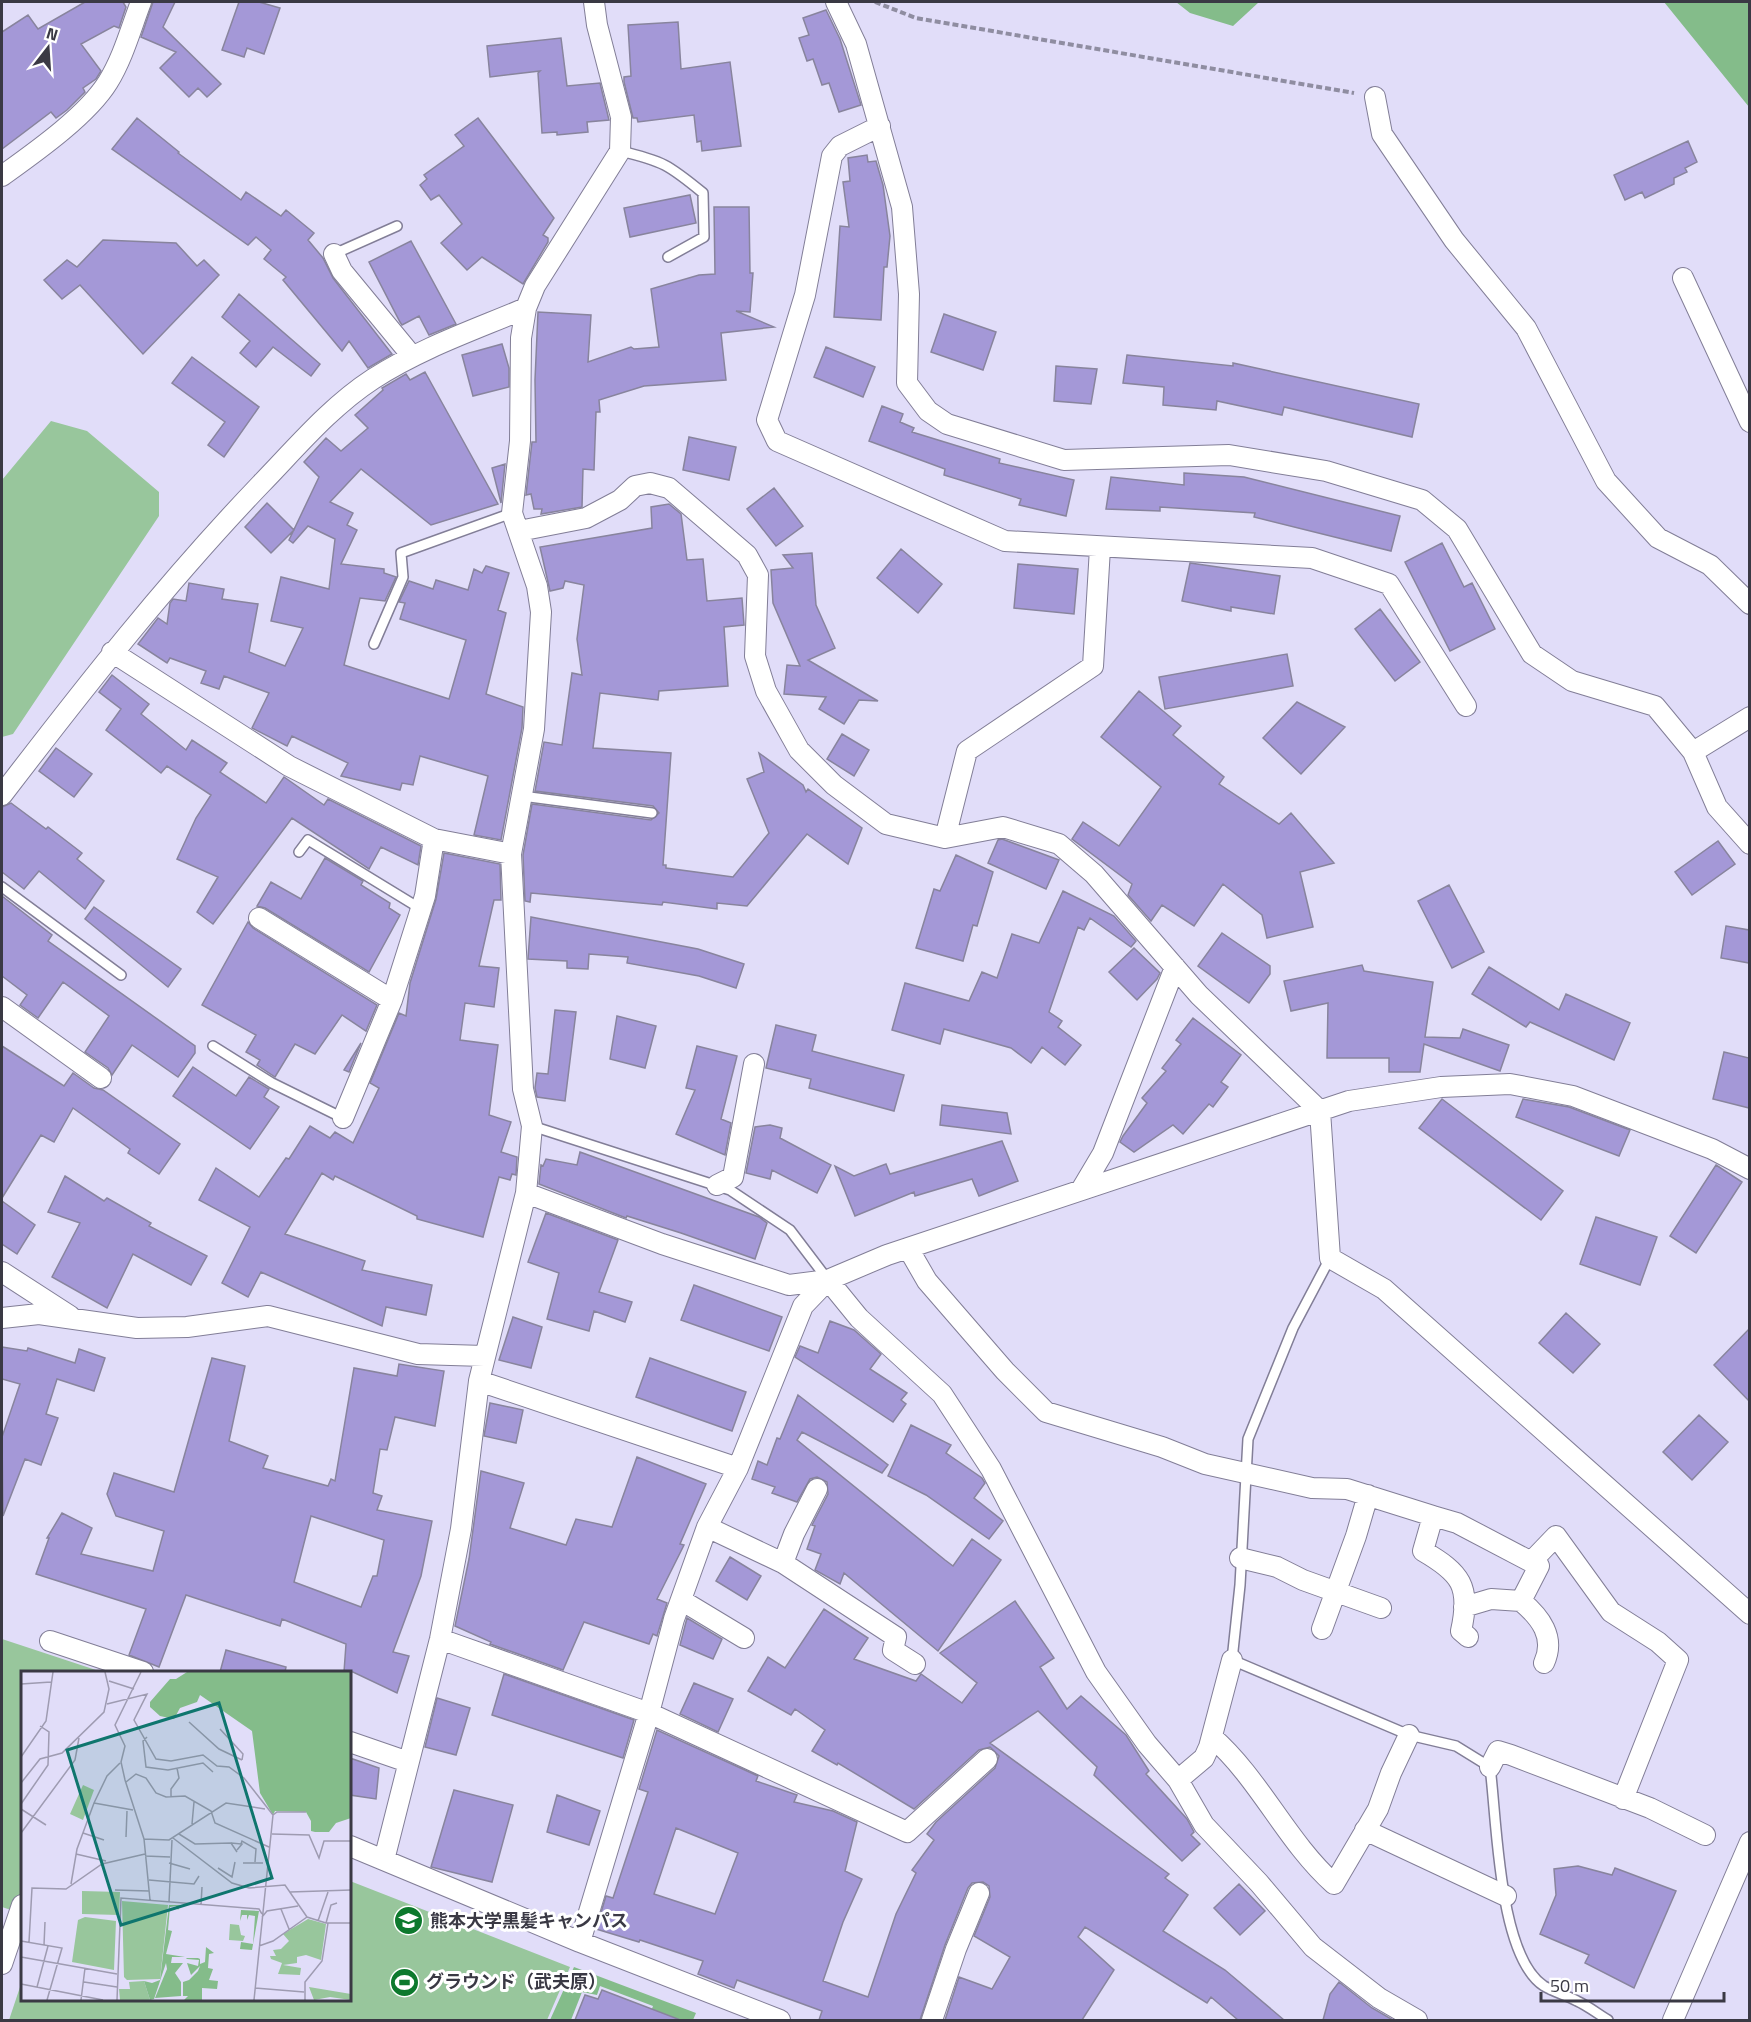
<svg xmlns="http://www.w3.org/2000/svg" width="1751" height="2022" font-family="'Titillium Web','Noto Sans JP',sans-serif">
<rect width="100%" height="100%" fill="#e1ddf9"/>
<!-- green -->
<path fill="#98c69c" d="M51 421 87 431 159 492V516L13 734 2 737V480Z
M2 1639 99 1671 22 1672V1905L20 1913 2 1907Z
M350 1881 570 1967 547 2020H9L22 1981V2000H350Z"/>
<!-- forest -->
<path fill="#84bc8a" d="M1176 2H1259L1233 26 1190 13Z
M1664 2H1749V107Z
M574 1967 696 2013 693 2020H648L653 2006 600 1986 597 1995 582 1992 571 2020H550Z"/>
<!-- building -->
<path fill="#a498d7" stroke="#88849d" stroke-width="1.5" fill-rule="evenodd" d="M85 2H123L126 7 119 28 114 26 81 44 101 71 96 79 83 88 85 92 67 110 56 118 51 112 2 149V32L28 15 38 29Z
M153 2H175L163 27 221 84 207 97 198 88 189 97 160 68 176 52 141 37Z
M239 2H259L280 8 264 54 247 48 244 57 222 50Z
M826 10 840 39 861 105 839 112 829 83 822 85 813 59 807 61 799 38 809 35 803 18Z
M678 22 681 69 730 62 741 146 702 151 701 141 697 142 694 115 638 122 637 118H633L624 82V77L631 76 628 25Z
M561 38 567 86 600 83 609 120 587 122 588 132 557 135V132L542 133 538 73 540 71 490 77 487 46Z
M137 118 179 152 178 153 241 200 246 192 281 216 286 210 314 233 308 240 323 258 333 278 392 354 368 368 349 341 342 351 283 280 286 277 264 259 271 250 256 237 248 245 112 149Z
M478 118 554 218 543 235 548 238V242L523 284 482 257 467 270 441 243 462 224 439 195 431 200 420 185 427 179 424 175 464 146 455 135Z
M1688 141 1697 162 1685 168 1687 172 1674 178V184L1645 198 1642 192 1625 200 1614 175Z
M867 155 868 162 876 161 883 185 890 236 887 267H884L881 320 834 317 840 226 849 227 843 182 850 181 848 158Z
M690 195 696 223 630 237 624 208Z
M714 207H749L750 273H753L750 312 736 311 774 327 721 333 726 380 644 386 599 400 600 412H596L594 470 583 469 582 507 541 514 542 509H534L531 494 526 495 532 442H536L535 380 538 312 591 315 588 362 631 347 634 349 659 347 651 289 699 275 715 274Z
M103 240 176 243 197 266 204 260 219 275 143 354 80 285 62 299 44 280 67 260 77 267Z
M411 241 456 324 429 335 419 316 402 325 400 322 369 262Z
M239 294 320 364 311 376 273 347 256 367 240 353 250 341 222 317Z
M944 314 996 332 983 370 931 352Z
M502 344 509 368V387L473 396 462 355Z
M826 347 875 367 863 397 814 377Z
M1127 355 1233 366V363L1419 404 1412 437 1284 407 1282 415 1217 401 1216 410 1163 405 1164 387 1123 383Z
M192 357 259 407 224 457 208 445 225 422 172 383Z
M1056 366 1097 369 1091 404 1054 401Z
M425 372 498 504 431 525 361 469 330 502 353 513 347 525 357 530 341 564 384 569V573L396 577 385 601 360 598 344 665 449 699 466 640 400 619 405 603 399 602 409 581 433 589 436 580 468 590 474 569 482 573 486 566 509 573 498 610 506 613 486 694 523 707 522 728 501 840 474 835 488 776 420 756 413 785 402 783 400 790 341 776 348 763 292 736 287 746 252 728 269 693 224 676 219 689 201 683 206 671 170 658 167 663 138 644 158 618 167 624 170 603 173 599 186 601 189 583 224 589 222 599 258 604 249 652 285 666 303 628 271 621 281 577 329 589 335 539 308 526 293 543 289 540 319 477 304 462 326 438 341 451 368 428 355 415 383 390 382 388 406 374 410 380Z
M882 406 903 414 900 422 914 428 912 432 1000 459 999 463 1074 480 1066 516 1019 505 1021 499 944 475 945 469 869 441Z
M689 437 736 447 729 480 683 470Z
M505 464 501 503 492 468Z
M1184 473 1244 477 1400 516 1391 551 1254 517 1255 513 1160 507V511L1106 509 1111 477 1184 485Z
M774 488 803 526 776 546 747 509Z
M267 503 294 530 271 553 245 527Z
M669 504 681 514 687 560 703 559 707 601 742 598 744 625 724 627 728 686 659 691 658 700 600 693 593 748 671 753 663 865H666V868L733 877 769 833 747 779 764 772 759 753 803 785 806 792 808 789 862 828 848 864 807 834 747 906 717 903V909L663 902 662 905 531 893 530 902 525 901 523 855 532 804 651 820 659 813 653 806 535 791 544 742 562 745 572 673 582 675 577 639 584 585 565 581 563 588 550 591 540 547 652 528 651 507Z
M1442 543 1464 587 1472 583 1495 629 1450 651 1405 562Z
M901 549 942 584 918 613 877 578Z
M812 553 816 605 835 648 808 660 878 701 859 700 844 724 819 709 826 697 784 694 787 665 800 666 773 603 771 570 793 568 783 555Z
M1190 563 1280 576 1274 614 1231 607V611L1182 601Z
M1018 564 1078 569 1074 614 1014 608Z
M1380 609 1420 662 1395 681 1355 629Z
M1287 654 1293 686 1165 709 1159 677Z
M112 675 149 704 141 714 186 750 192 740 227 763 220 772 266 803 284 777 324 805 328 799 421 846 418 865 381 847 369 869 292 818 213 924 197 912 218 877 177 859 196 818 211 795 167 766 161 773 106 730 121 709 99 692Z
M1139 691 1181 726 1173 735 1224 777 1219 784 1279 824 1291 813 1334 863 1300 872 1313 927 1267 938 1262 915 1223 884 1194 926 1162 905 1151 921 1128 895 1132 884 1072 839 1083 822 1119 846 1161 787 1101 737Z
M1297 702 1345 727 1301 774 1263 738Z
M842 734 869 750 854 776 827 759Z
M56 748 92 774 74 797 39 771Z
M11 803 46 829 48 827 82 853 77 859 104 881 85 909 39 871 24 889 2 872V807Z
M1002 839 1059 860 1046 889 988 863 998 840Z
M1718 841 1735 864 1692 895 1675 872Z
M444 853 500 864 501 900H494L479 966 499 968 494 1007 465 1003 460 1040 498 1045 489 1115 511 1122 501 1152 517 1157 516 1175 512 1174 510 1180 499 1177 483 1237 417 1219V1216L335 1176 333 1180 322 1173 285 1234 365 1261 362 1270 432 1285 426 1315 386 1307 382 1326 261 1272 248 1297 222 1283 250 1227 199 1200 216 1168 259 1197 286 1158 289 1159 310 1126 330 1138 335 1132 353 1143 379 1088 370 1083 399 1013 406 1016 410 983 436 899Z
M956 855 993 872 977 926 973 925 963 961 916 948 934 889 940 891Z
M325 858 363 881 361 885 390 903 389 908 400 915 369 972 265 908 257 906 271 882 301 899Z
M1449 885 1484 952 1452 968 1418 901Z
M1063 891 1114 916 1136 941 1131 947 1090 918 1084 930 1078 927 1049 1012 1062 1021 1058 1027 1081 1045 1065 1065 1042 1047 1031 1063 1011 1048 944 1029 940 1044 892 1030 905 983 969 1001 982 972 997 978 1012 934 1039 943Z
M2 896 52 935 48 941 195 1046V1053L178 1077 132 1045 112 1075 108 1068 85 1052 109 1016 63 982 38 1018 20 1005 27 995 2 976Z
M94 907 181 969 168 987 85 919Z
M531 917 698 949 744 964 736 988 699 976 627 963 628 957 589 954 588 969 567 968V961L528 959Z
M248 922 253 928 377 1005 366 1031 342 1015 315 1054 295 1044 275 1077 257 1065 260 1060 246 1052 256 1035 202 1005Z
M1726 926 1749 930V963L1721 958Z
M1222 933 1270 966V974L1249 1003 1198 966Z
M1134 948 1160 973 1157 979 1137 1000 1109 972Z
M1362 965 1364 971 1433 982 1425 1037 1460 1038 1463 1029 1509 1045 1500 1071 1424 1044 1420 1072H1389V1058H1327L1328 1003 1291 1011 1284 981Z
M1489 967 1559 1010 1566 994 1630 1023 1614 1060 1530 1022 1526 1027 1472 994Z
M555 1010 576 1012 565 1101 537 1097 535 1088 537 1073 548 1074Z
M617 1016 656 1026 645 1068 610 1059Z
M1193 1018 1241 1055 1221 1082 1228 1087 1213 1107 1209 1104 1183 1134 1173 1125 1134 1152 1120 1142 1123 1136 1147 1103 1142 1098 1166 1071 1162 1068 1181 1044 1176 1040Z
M776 1025 816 1035 812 1051 904 1075 894 1111 809 1088 811 1079 766 1068Z
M361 1043 349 1072 344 1070Z
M2 1046 64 1086 73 1073 94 1088 103 1090 180 1144 159 1174 128 1153 130 1149 73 1108 54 1142 41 1135 2 1198Z
M697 1046 737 1056 721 1119 731 1123 725 1155 676 1134 695 1090 686 1088Z
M1724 1052 1749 1058V1108L1713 1099Z
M193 1067 236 1096 249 1077 269 1089 264 1097 279 1107 250 1149 173 1096Z
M1442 1099 1563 1191 1541 1220 1419 1128Z
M1523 1099 1569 1107 1630 1130 1619 1156 1516 1117Z
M942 1105 1007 1113 1011 1134 940 1125Z
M770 1125 782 1128 780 1138 831 1165 817 1193 772 1170 770 1179 746 1173 755 1127Z
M1002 1141 1018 1181 979 1196 972 1179 915 1196 914 1192 855 1216 835 1166 854 1176 886 1164 890 1174Z
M580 1152 759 1217 767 1223 755 1259 681 1233 627 1216 626 1218 539 1184 541 1165 543 1166 546 1159 577 1165Z
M1716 1165 1742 1182 1696 1253 1670 1236Z
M65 1176 104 1201 107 1198 151 1223 149 1226 207 1256 191 1285 133 1254 107 1308 52 1277 80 1223 48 1212Z
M2 1201 35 1225 17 1254 2 1244Z
M546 1213 618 1240 599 1292 632 1302 625 1322 594 1311 589 1331 547 1319 559 1273 528 1262Z
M1596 1217 1657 1237 1640 1285 1580 1264Z
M694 1285 782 1317 769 1351 681 1320Z
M1566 1313 1600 1344 1573 1373 1539 1343Z
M513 1317 542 1327 531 1368 499 1360Z
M830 1321 854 1330 881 1354 870 1369 907 1393 901 1400 906 1404 893 1422 795 1357 800 1346 818 1353Z
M1749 1329V1401L1714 1365Z
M2 1347 27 1351 28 1348 75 1363 79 1349 105 1358 94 1391 57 1379 46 1414 58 1418 41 1465 25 1459 3 1516 2 1437 20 1384 2 1379Z
M212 1358 245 1366 229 1441 268 1456 263 1468 328 1486 331 1479 335 1481 354 1368 397 1376 399 1364 444 1371 435 1426 395 1417 387 1450 380 1449 373 1493 382 1496 377 1510 432 1521 421 1576 393 1652 409 1656 397 1693 353 1672H344L346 1644 282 1619 280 1626 186 1595 159 1667 129 1655 146 1609 36 1574 49 1538H47L62 1513 92 1528 81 1554 153 1571 164 1531 116 1516 107 1494 114 1473 174 1492ZM311 1516 384 1540 377 1576H373L361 1607 294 1582Z
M650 1358 746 1392 732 1431 636 1397Z
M798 1395 888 1465 882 1473 802 1432 797 1440 945 1560 953 1566 972 1539 1001 1560 938 1651 844 1573 840 1584 815 1570 821 1554 807 1549 815 1526 812 1525 828 1494 827 1482 817 1477 810 1479 797 1502 772 1493 775 1487 752 1479 758 1461 767 1465 777 1438 780 1439Z
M490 1403 523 1410 516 1443 484 1436Z
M1699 1415 1728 1442 1692 1480 1663 1452Z
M911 1425 951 1445 946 1453 982 1478 985 1483 974 1498 1003 1521 989 1539 926 1495 888 1476Z
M637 1457 706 1484 680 1544 684 1545 657 1599 667 1603 657 1636 653 1634 649 1644 584 1622 563 1670 490 1644 491 1642 455 1626 469 1559 481 1471 524 1483 510 1528 566 1545 576 1519 612 1527Z
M730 1557 761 1576 747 1600 716 1581Z
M1015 1601 1054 1658 1040 1667 1067 1709 1081 1696 1126 1735 1149 1771 1146 1774 1187 1819 1194 1832 1191 1835 1200 1844 1182 1861 1094 1775 1097 1767 1038 1711 990 1743 1169 1874 1165 1878 1188 1895 1163 1931 1225 1970 1284 2020H1238L1211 1997 1207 2003 1085 1927 1078 1937 1114 1970 1082 2020H945L959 1977 992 1989 1010 1957 974 1936 990 1897 989 1886 983 1882 972 1883 968 1888 945 1945 920 2020H819L822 2011 737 1980 734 1988 698 1974 703 1961 640 1940 639 1942 596 1929 606 1896 613 1898 648 1792 639 1789 657 1730 758 1776 756 1781 797 1795 794 1802 833 1811 857 1822 845 1871 862 1879 843 1922 823 1981 868 1997 896 1914 916 1873 912 1870 934 1840 927 1834 936 1822 995 1768 999 1756 990 1747 979 1750 914 1809 838 1763 837 1765 812 1751 825 1730 795 1709 791 1715 748 1691 768 1657 785 1668 824 1609 868 1638 854 1659 916 1681 921 1674 962 1703 977 1683 940 1653ZM676 1828 738 1853 715 1914 654 1894Z
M687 1618 722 1639 713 1659 680 1645Z
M226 1650 286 1667 285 1672H220Z
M504 1674 634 1720 623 1758 492 1715Z
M694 1683 733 1699 718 1732 680 1714Z
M437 1698 470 1708 456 1755 425 1747Z
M350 1758 379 1768 376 1799 350 1795Z
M454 1790 513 1805 492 1882 431 1867Z
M557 1795 600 1811 589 1845 547 1832Z
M1578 1866 1612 1875 1615 1868 1676 1891 1634 1988 1585 1963 1589 1955 1540 1934 1556 1895 1554 1869Z
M1239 1884 1265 1911 1240 1935 1214 1908Z
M1339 1982 1372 2008 1393 2020H1323L1330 1994Z
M602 1990 678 2019 677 2020H575L585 1995 598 1999Z"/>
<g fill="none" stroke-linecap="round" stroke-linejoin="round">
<defs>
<path id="service" d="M620 151C663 161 669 165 703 193L704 237 668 257
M334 254 397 226
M374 644 403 577 401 553 512 513
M522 796 652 813
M299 852 308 840 421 909
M2 887 121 975
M213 1046 272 1083 343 1118
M532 1126 730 1190 790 1230 828 1280
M1330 1258 1293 1328 1248 1439 1240 1585 1232 1660 1409 1735 1456 1746 1490 1767C1497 1819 1498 1956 1544 1986 1554 1992 1566 1995 1577 2001 1588 2006 1598 2014 1608 2020"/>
<path id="minor" d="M836 2 856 44 902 207 909 294 907 383 928 411 947 424 1064 460 1229 455 1326 471 1422 500 1457 529 1532 654 1572 681 1655 706 1693 752 1717 807 1750 844
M1375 97 1382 134 1454 240 1526 328 1606 481 1658 538 1710 565 1750 604
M880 126 840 146 832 156 805 295 767 420 777 441 1005 541 1312 558 1389 584 1466 706
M2 176C34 153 87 116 108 82 123 58 131 28 141 2
M334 254 342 271 412 356
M1683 278 1750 422
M519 531 586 518 620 500 635 486 650 483 669 488 747 555 758 575 755 656 766 691 799 750 834 785 886 824 945 838 1003 827 1059 844 1094 874 1199 995 1320 1111 1330 1258 1384 1289 1750 1614
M112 652 289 766 434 839 511 854
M1693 752 1750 717
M2 795C84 688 167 582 261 484 296 448 330 407 373 379 421 348 474 330 526 308
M945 838 967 751 1093 666 1100 548
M259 918 392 1000
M2 1007 101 1078
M343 1118 392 1000 425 896 434 839
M717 1185 733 1177 754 1064
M1081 1190 1103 1153 1175 967
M526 1193 662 1244 789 1285 828 1280 887 1255 1349 1101 1441 1087 1510 1084 1573 1096 1712 1149 1750 1169
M908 1248 927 1281 1005 1371 1046 1412 1162 1447 1205 1464 1312 1488 1347 1489 1433 1516 1423 1551C1461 1573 1471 1586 1461 1631L1468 1637
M2 1272 70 1316
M828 1280 859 1318 942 1394 991 1469 1096 1672 1147 1744 1178 1780 1204 1825 1259 1883 1313 1947 1379 1998 1417 2020
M2 1318 39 1314 137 1328 187 1327 268 1316 418 1354 484 1356
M479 1381 738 1468
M1433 1516 1457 1523 1539 1566 1521 1601 1491 1599 1464 1607
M707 1527 783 1563 896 1637 893 1650 915 1664
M1240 1558 1277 1567 1303 1580 1381 1608
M1531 1562 1556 1536 1611 1612 1658 1642 1678 1660 1623 1799
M783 1563 794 1534 817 1489
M681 1600 744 1638
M1521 1601C1540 1617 1556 1637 1544 1663
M1322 1629 1356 1536 1368 1495
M440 1639 649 1713 907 1832 987 1759
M50 1641 143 1672
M1212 1737C1260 1779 1286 1841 1334 1884L1378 1809 1391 1773 1409 1735
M350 1742 408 1762
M1490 1767 1498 1751 1511 1755 1650 1808 1705 1835
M1178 1780 1204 1758 1209 1747 1232 1660
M1365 1830 1506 1896
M350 1846 580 1942 780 2020
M384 1860 440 1639 461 1529 479 1381 526 1193 532 1126 523 1089 511 854 534 729 541 612 537 586 512 513 520 441 521 338 526 308 535 286 620 151 621 117 597 25 594 2
M580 1942 649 1713 674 1619 707 1527 738 1468 803 1306 828 1280
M2 1964 22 1905
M932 2020 956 1949 979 1893
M1673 2020 1750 1842"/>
</defs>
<!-- service casing -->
<use href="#service" stroke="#827e97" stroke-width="12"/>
<!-- minor casing -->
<use href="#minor" stroke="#827e97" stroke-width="22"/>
<!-- path -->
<path stroke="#8f8da1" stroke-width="4" stroke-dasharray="6 3" stroke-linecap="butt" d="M875 2 916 18 1354 93"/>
<!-- service -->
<use href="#service" stroke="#fff" stroke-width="9"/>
<!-- minor -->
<use href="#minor" stroke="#fff" stroke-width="20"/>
</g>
<!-- icons -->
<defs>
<symbol id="university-disc" viewBox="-11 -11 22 22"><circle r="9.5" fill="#0d792d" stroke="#fff"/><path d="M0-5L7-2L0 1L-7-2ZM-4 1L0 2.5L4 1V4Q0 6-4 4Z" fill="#fff"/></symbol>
<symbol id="stadium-disc" viewBox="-11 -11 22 22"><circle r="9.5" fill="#0d792d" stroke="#fff"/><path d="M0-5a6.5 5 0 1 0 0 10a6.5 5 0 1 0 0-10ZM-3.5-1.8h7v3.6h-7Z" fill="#fff"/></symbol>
</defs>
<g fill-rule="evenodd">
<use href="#university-disc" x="392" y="1904" width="33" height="33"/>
<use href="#stadium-disc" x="388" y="1966" width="33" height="33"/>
</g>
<g text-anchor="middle" stroke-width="6" stroke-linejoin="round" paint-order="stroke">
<!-- poi labels -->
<g font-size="18" font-weight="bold" fill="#3a3944" stroke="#fff" text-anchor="start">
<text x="430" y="1927">熊本大学黒髪キャンパス</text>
<text x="426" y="1988">グラウンド（武夫原）</text>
</g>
</g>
<!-- overview -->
<g transform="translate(21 1671)">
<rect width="330" height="330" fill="#e1ddf9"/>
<path d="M62 114 73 119 62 149 49 143ZM61 220 99 221 98 244 61 243ZM101 230 147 234 139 308 106 309 103 306ZM64 246 95 250 93 299 51 291 57 249ZM287 248 305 253 300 289 285 284 276 286V292L262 294 280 297 279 304 257 303 261 292 250 288 249 285H255L252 279 260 278 268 270 262 263ZM209 253 218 254 220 264 224 265 222 270 208 269ZM123 310 129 329H99L98 318H109L108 311ZM288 316 330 323V329L309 326 293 329Z" fill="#98c69c"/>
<path d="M166 1H330V147L315 152 308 161H294L290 160V150L285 141 254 140 252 144 239 122 231 60 179 24 176 31 159 37 153 48 139 45 129 36V31L149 8H155ZM148 234H160L157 239 155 235 149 236 147 259 151 260 145 283 164 286H151L150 292H162L154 302 160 311V325L134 327 146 298 145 292 133 328 129 329 123 310 131 312 139 309ZM220 239 238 240 231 279 219 278 220 271 232 273 234 245 228 244 226 249V244H221L219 250ZM185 276 193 282 188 283 187 297 192 298 188 309 197 310 196 318 181 317V329H163L167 325H162V311L168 309 177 300 179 295 170 304 166 292 177 295 178 289 166 288 165 287H177L179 288V293L184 291Z" fill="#84bc8a"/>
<path fill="none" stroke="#9e9bb1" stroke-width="1.5" d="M120 1 94 54 104 75 100 91 104 109 123 168 129 229M88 10 113 18M0 13 30 11M86 33 126 23 113 49 135 88 150 90 182 84 196 95 208 96 223 107 252 144M168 51 198 78 221 89M199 58 222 83 221 89M126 66 122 70 125 96 147 99 182 92 192 101M0 86 25 50 32 1M105 111 115 103 125 107 135 122 145 126 164 125 190 140 194 152 248 176M0 112 19 88 41 82 83 41 88 18 84 1M150 126V118L158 107 156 97M73 132 112 139M0 133 27 94 28 61 19 55M0 138 25 154M252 144 256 141H285M171 153 173 131M0 162 54 89 58 67M62 162 83 169M158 163 174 173 210 172 216 181M251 163 288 164 298 187 303 170H330M105 166 106 140M152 167 211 212 228 217 264 214 286 246 305 252H330M123 168 148 169 205 132 244 138M210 172 221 173 216 179M220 173 221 170 235 178 234 191M55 183 85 190M124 185 149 186M148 192 169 198M222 192H242M197 197 211 206 214 191M128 209 173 213 178 205M50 213 56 178 73 132 86 105 99 92M94 219 128 220M269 221 330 219M148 231 151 169M180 234 181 216M260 238 268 258M241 246 246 240 277 235M297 250 307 221M305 252 310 234 316 232M0 270 41 277 26 329M8 271 11 217 45 218 81 193 124 183M23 274 24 251M238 275 252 270 286 246M0 286 96 303M63 311 96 316M0 313 82 329M16 316 27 275M234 317 283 321M60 329 64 297M96 329 100 227 238 238 241 243M233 329 252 144M284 329V311L301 290 307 252"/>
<path fill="#0f766e" fill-opacity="0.15" stroke="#0f766e" stroke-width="3" d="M198 32 251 207 100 254 46 79Z"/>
<rect width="330" height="330" fill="none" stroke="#3a3944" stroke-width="3"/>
</g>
<!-- border -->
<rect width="1751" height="2022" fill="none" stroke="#3a3944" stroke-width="6"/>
<!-- north arrow -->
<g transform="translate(48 48) rotate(17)" stroke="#ffffff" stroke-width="4.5" paint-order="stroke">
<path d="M0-4.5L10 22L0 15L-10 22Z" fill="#3a3944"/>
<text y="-9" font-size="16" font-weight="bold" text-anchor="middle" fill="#3a3944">N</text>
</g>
<!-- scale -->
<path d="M1541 1992v9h183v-9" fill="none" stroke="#3a3944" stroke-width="3"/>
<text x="1550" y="1992" font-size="18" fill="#3a3944" stroke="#ffffff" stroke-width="4.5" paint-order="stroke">50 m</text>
</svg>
